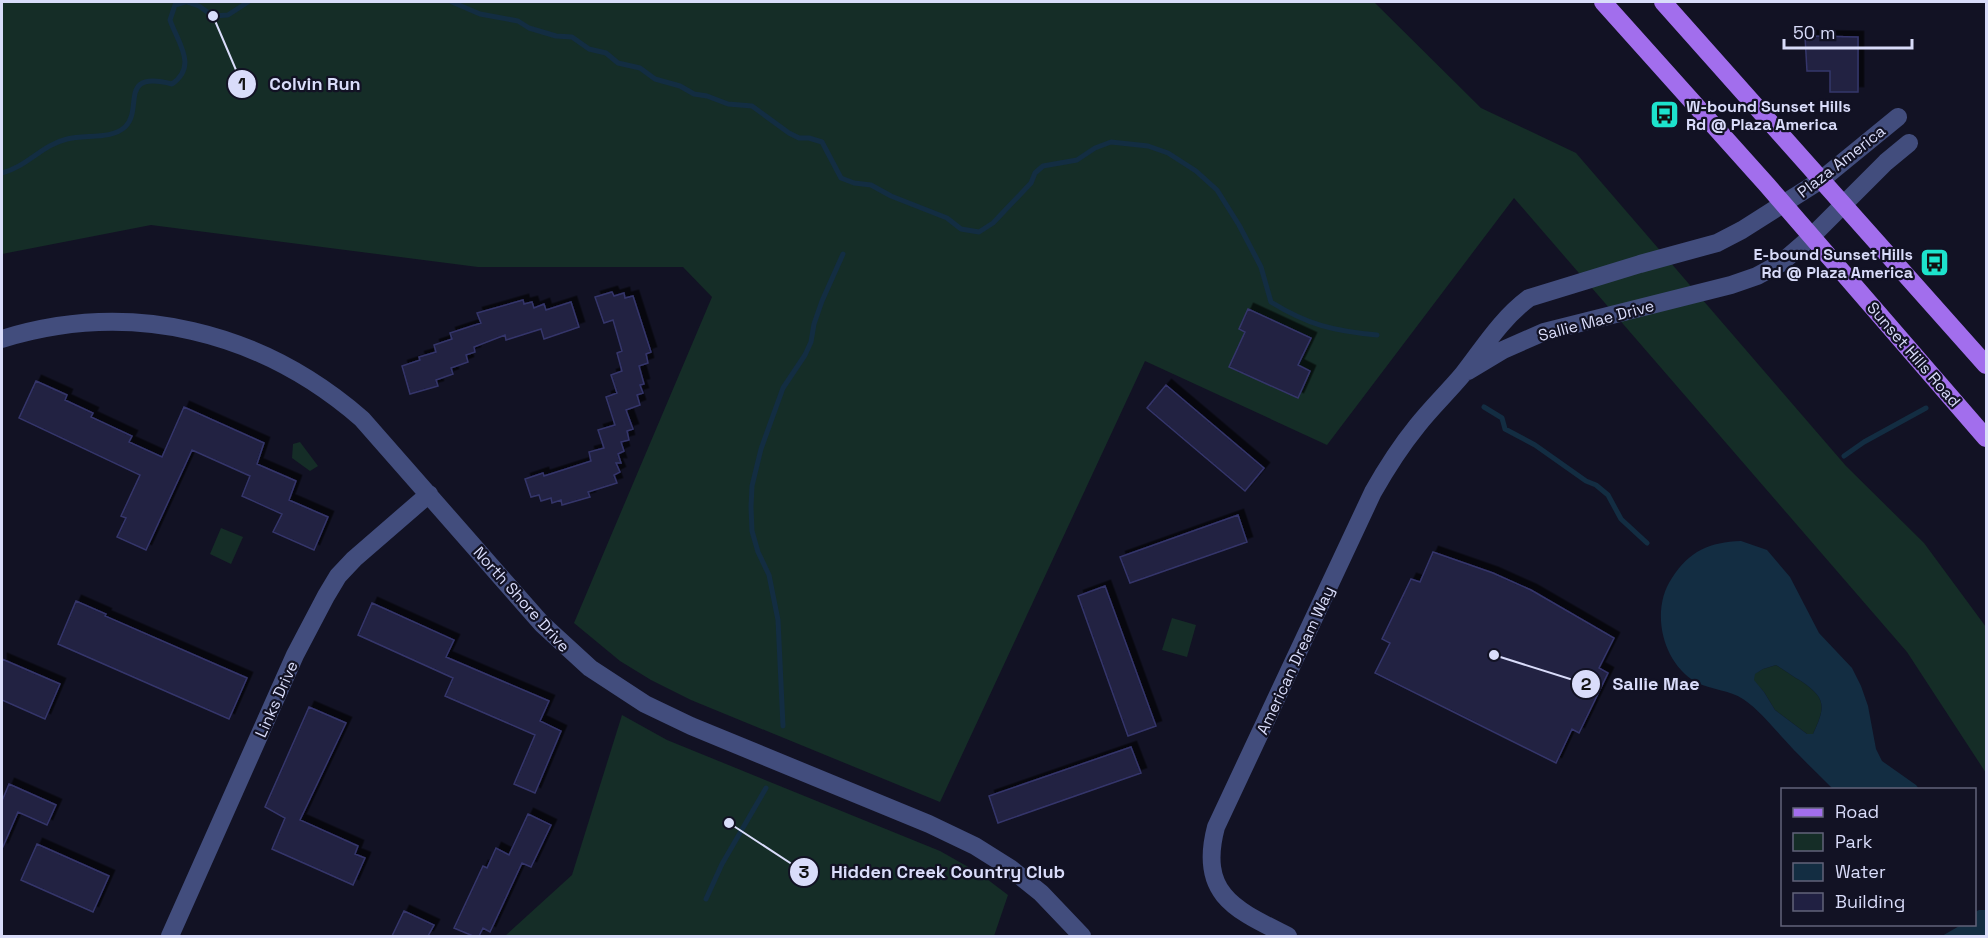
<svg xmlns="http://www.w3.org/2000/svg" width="1988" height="938" font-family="'Space Grotesk',sans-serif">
<defs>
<filter id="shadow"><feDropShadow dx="5.5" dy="-5.5" stdDeviation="0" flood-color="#0009"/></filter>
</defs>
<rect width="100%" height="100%" fill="#121224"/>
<!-- green -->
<path fill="#152d27" d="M2 2H1374L1481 108 1576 153 1846 466 1924 543 1986 627V773L1907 652 1514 198 1327 445 1145 361 940 802 691 700 651 680 620 661 574 623 712 297 683 267H478L151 225 2 254Z
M300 442 318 466 310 471 292 458 293 444Z
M221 528 243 537 231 564 210 554Z
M1172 618 1196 625 1187 657 1162 650Z
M1776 665C1785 670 1792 676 1801 681 1826 698 1826 706 1813 734H1807L1775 710 1764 692 1753 680 1754 674 1763 669Z
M622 715 667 740 940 851 979 873 1008 895 994 936H505L572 875Z"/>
<!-- water -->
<path fill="#132d42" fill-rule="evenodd" d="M1741 541 1767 550 1790 577 1819 633 1852 668 1861 686 1868 706 1876 749 1882 761 1916 785 1919 789H1833C1816 772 1798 755 1782 737 1770 724 1758 709 1743 699 1730 690 1711 690 1696 682 1662 663 1650 610 1672 578 1689 551 1710 542 1741 541ZM1776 665C1785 670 1792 676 1801 681 1826 698 1826 706 1813 734H1807L1775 710 1764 692 1754 680 1755 674 1763 669Z
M1979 910H1986V936H1942L1961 925 1974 924 1975 912Z"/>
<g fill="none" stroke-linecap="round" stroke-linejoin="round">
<!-- stream -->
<path stroke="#132d42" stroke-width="5" d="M187 2 199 6 213 16 228 15 248 2
M452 2 480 14 518 21 529 28 556 36 572 37 589 49 606 53 618 63 640 68 655 79 680 86 694 94 707 96 728 104 752 106 789 133 799 138H809L822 142 841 178 854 183 871 185 891 196 947 218 961 229 979 232 993 223 1031 183 1035 173 1043 166 1077 160 1095 148 1111 142 1148 146 1168 153 1196 171 1217 190 1239 225 1261 267 1271 302C1308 325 1334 331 1377 335
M2 173C28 166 42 145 67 139 85 134 111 140 125 127 144 109 117 70 172 84 198 66 178 43 170 20L175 5 185 2
M1484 407 1502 418 1505 429 1535 445 1586 481 1596 485 1608 495 1621 519 1647 543
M1844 456 1864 442 1926 408
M783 726 778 620 769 575 758 552 752 531 751 507 752 486 761 449 783 388 805 355 811 342 814 324 822 301 843 254
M706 899 722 864 766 788"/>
</g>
<!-- building -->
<path fill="#202042" stroke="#35366b" stroke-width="1.5" filter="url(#shadow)" d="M1805 36 1858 37V92H1830V71H1807Z
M612 292 614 296 624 293 625 298 633 296 651 352 646 354 648 363 639 366 644 384 640 385 643 393 637 395 640 405 626 410 633 429 627 431 629 440 621 442 624 451 618 454 621 463H616L620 472 614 475 617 483 588 492 590 497 562 505 561 500 552 503 551 498 541 501 539 495 531 497 525 479 543 473 544 476 591 461 589 452 604 448 598 430 615 425 606 397 617 393 611 375 622 371 617 353 622 351 613 320 604 323 595 297Z
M523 300 524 304 532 302 534 308 544 304 546 310 571 302 579 327 544 339 541 329 506 340 505 335 474 347 475 352 466 355 468 362 451 368 453 374 436 380 438 386 410 394 402 366 420 360 419 357 436 352 434 345 452 339 450 333 481 323 477 313Z
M1248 309 1311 338 1298 365 1310 371 1298 398 1229 367 1245 332 1239 329Z
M36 381 67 395 65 400 93 413 91 417 132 436 129 442 162 457 184 407 264 443 257 464 296 481 289 500 328 517 314 550 273 532 282 514 242 496 250 476 192 450 146 550 117 537 126 518 121 516 140 475 19 418Z
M1166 385 1264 468 1245 491 1147 408Z
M1238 515 1247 542 1130 583 1120 557Z
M1433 552 1493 573 1531 590 1614 638 1599 668 1608 673 1579 733 1572 729 1556 763 1375 673 1390 643 1382 639 1411 579 1420 582Z
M1105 586 1156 726 1128 736 1078 596Z
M76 601 106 614 105 616 247 678 229 719 58 644Z
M372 603 454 640 446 657 549 701 540 721 561 731 535 793 514 784 535 735 445 696 453 678 358 635Z
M2 659 60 684 45 719 2 700Z
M309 707 346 723 300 820 358 846 355 854 365 858 353 885 272 849 285 818 265 807Z
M1131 747 1141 773 998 823 989 796Z
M9 784 56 805 47 825 18 812 2 849V801Z
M528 814 551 825 531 867 522 863 490 932 483 928 479 936H473L454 928 483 866 487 868 496 848 509 855Z
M37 844 109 876 93 912 21 880Z
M404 911 434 925 428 936H392Z"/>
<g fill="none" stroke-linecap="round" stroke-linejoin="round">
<!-- minor -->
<path stroke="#424d7d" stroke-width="18" d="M2 339C131 299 261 331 362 419L542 624 590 668 645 704 691 726 929 824 975 846 1010 868 1041 893 1082 936
M1468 371 1503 350 1544 332 1731 285 1757 276 1781 263 1811 237 1886 162 1909 143
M170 936 295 655 326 596 338 576 354 559 429 494
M1288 936C1236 910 1198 895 1216 827L1373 492C1386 469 1400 447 1417 426 1431 408 1448 392 1463 374 1484 347 1501 319 1529 298L1640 264 1717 243 1742 230 1821 180 1898 117"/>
<!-- major -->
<path stroke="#a26eed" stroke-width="18" d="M1603 2 1767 185 1986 438
M1663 2 1986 365"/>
</g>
<!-- icons -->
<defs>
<symbol id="bus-square" viewBox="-11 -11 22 22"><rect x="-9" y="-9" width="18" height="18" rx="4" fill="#1de2cc" stroke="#121224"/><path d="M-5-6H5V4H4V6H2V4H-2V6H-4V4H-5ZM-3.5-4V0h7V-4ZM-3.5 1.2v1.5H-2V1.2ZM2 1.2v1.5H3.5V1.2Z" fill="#111"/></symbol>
</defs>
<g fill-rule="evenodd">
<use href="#bus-square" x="1648" y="98" width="33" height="33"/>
<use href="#bus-square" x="1918" y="246" width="33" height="33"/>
</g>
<g text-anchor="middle" stroke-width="4.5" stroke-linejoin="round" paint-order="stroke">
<!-- poi labels -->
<g font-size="16" font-weight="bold" fill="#d9dcfa" stroke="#121224" text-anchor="start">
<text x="1686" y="112">W-bound Sunset Hills<tspan x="1686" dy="18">Rd @ Plaza America</tspan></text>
<text x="1913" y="260" text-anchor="end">E-bound Sunset Hills<tspan x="1913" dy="18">Rd @ Plaza America</tspan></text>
</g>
<!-- street labels -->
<g font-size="16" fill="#d9dcfa" stroke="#121224">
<text transform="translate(1841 161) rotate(-38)" y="6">Plaza America</text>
<text transform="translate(1596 320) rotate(-15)" y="6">Sallie Mae Drive</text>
<text transform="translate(1914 354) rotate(49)" y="6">Sunset Hills Road</text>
<text transform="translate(522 599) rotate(48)" y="6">North Shore Drive</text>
<text transform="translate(1295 660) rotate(-65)" y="6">American Dream Way</text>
<text transform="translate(276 699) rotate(-66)" y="6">Links Drive</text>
</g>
</g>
<!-- callouts -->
<path fill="none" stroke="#d9dcfa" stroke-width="2" d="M213 16L242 84M1494 655L1586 684M729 823L804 872"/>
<g fill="#d9dcfa" stroke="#121224" stroke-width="2">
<circle cx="213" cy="16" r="6"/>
<circle cx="1494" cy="655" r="6"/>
<circle cx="729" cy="823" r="6"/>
<circle cx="242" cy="84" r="15"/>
<circle cx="1586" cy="684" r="15"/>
<circle cx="804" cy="872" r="15"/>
</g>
<g font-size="18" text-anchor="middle" font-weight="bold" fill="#111">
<text x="242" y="90">1</text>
<text x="1586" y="690">2</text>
<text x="804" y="878">3</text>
</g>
<g font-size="18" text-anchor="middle" font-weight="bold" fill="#d9dcfa" stroke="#121224" stroke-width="4.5" stroke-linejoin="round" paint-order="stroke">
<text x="315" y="90">Colvin Run</text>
<text x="1656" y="690">Sallie Mae</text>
<text x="948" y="878">Hidden Creek Country Club</text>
</g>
<!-- border -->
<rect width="1988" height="938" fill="none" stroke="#d9dcfa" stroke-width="6"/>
<!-- legend -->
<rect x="1781" y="788" width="195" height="138" fill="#121224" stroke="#62637a" stroke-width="1.5"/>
<rect x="1793" y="808" width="30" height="9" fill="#a26eed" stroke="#62637a" stroke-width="1.5"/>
<text x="1835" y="818" font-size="18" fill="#d9dcfa">Road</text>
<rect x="1793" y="833" width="30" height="18" fill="#152d27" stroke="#62637a" stroke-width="1.5"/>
<text x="1835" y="848" font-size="18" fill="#d9dcfa">Park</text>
<rect x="1793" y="863" width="30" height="18" fill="#132d42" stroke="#62637a" stroke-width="1.5"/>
<text x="1835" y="878" font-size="18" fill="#d9dcfa">Water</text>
<rect x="1793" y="893" width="30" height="18" fill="#202042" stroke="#62637a" stroke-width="1.5"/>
<text x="1835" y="908" font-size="18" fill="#d9dcfa">Building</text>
<!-- scale -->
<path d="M1784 39v9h128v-9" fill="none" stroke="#d9dcfa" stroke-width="3"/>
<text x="1793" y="39" font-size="18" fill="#d9dcfa" stroke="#121224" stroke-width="4.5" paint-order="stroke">50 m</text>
</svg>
